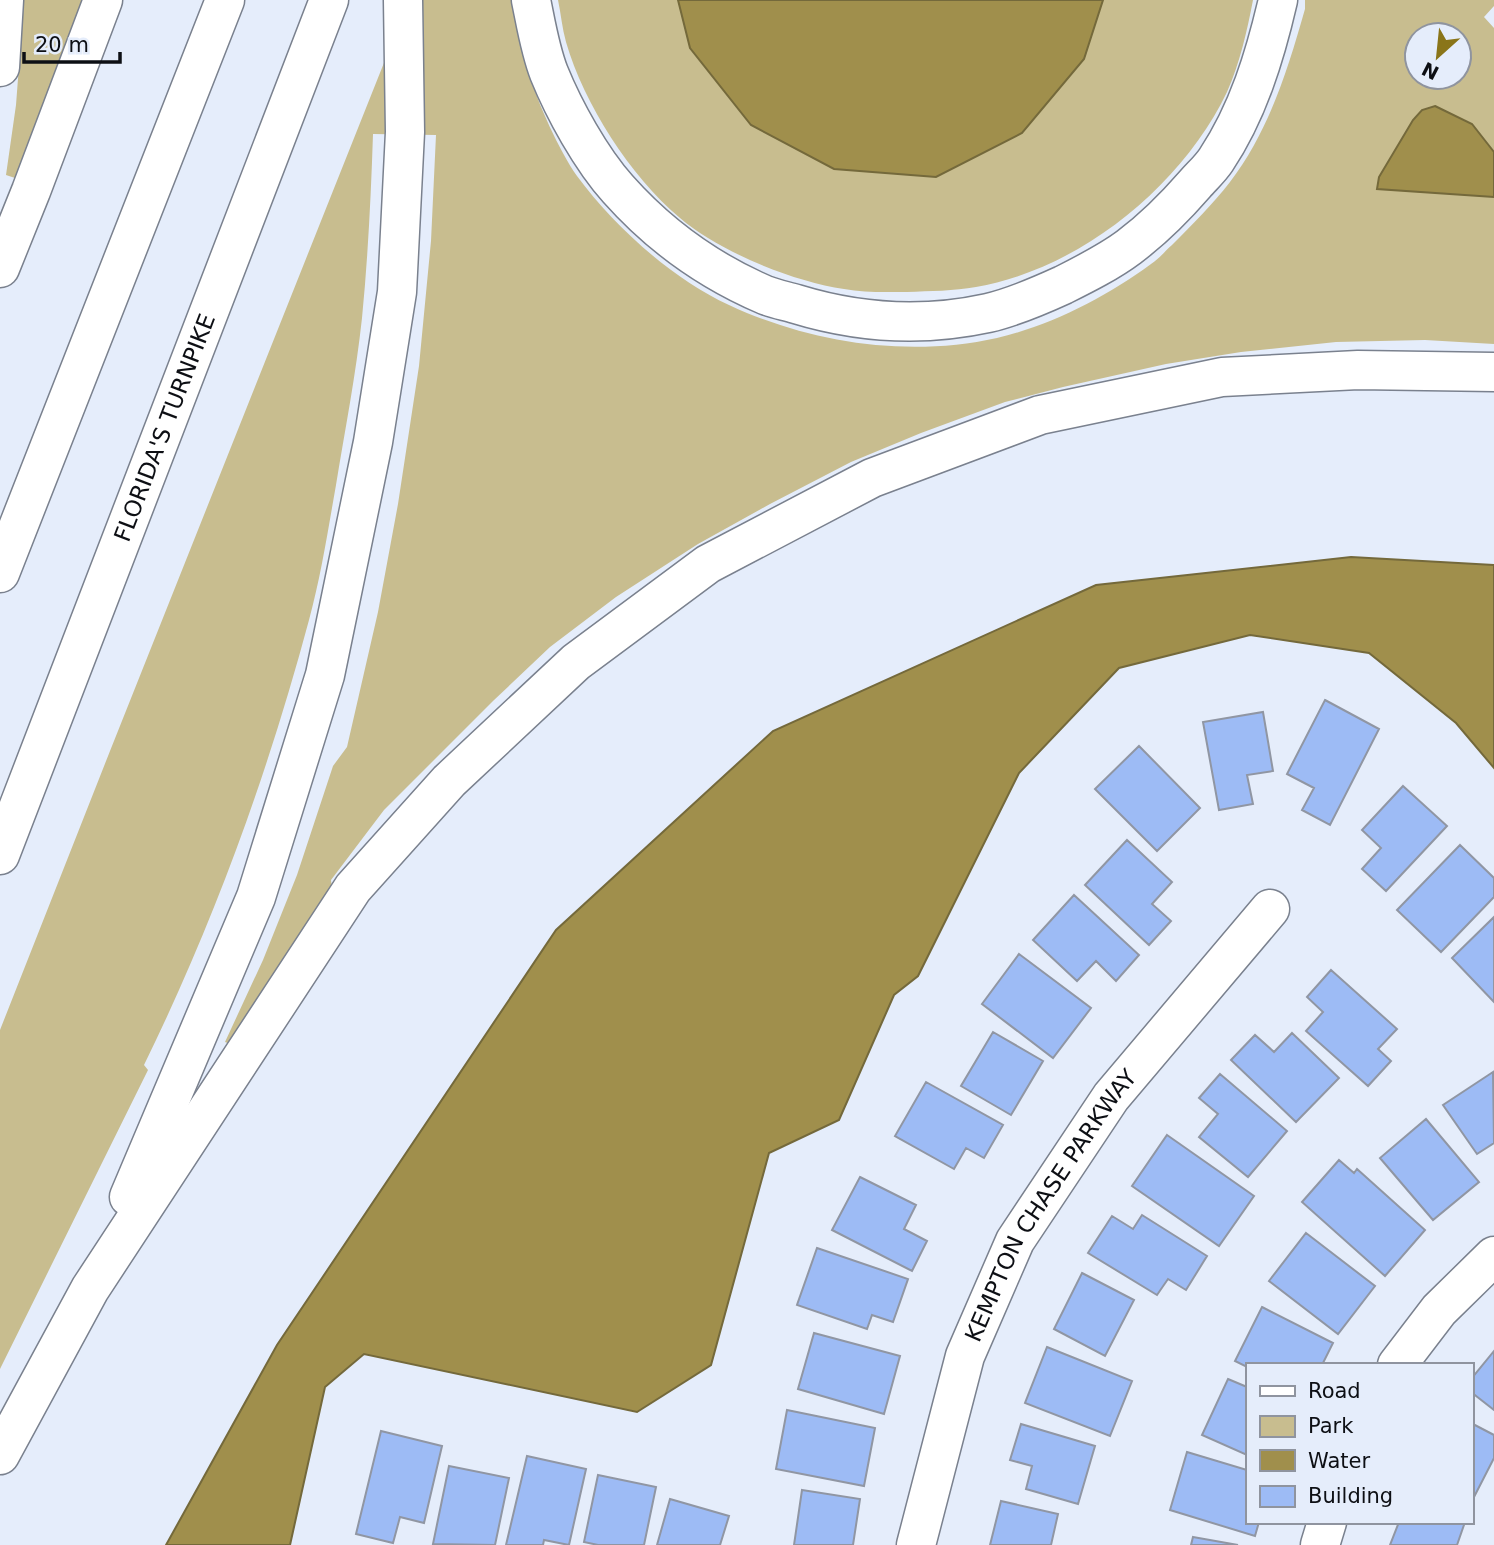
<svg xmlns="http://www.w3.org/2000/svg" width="1494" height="1545" font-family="'DejaVu Sans',sans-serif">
<rect width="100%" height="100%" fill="#e5edfb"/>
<!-- green -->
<path fill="#c8bd8f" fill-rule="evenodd" d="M24 0H85L18 179 6 175 16 105Z
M409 0H514C519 24 523 49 529 73 538 104 559 150 577 176 614 226 672 279 729 305 810 343 908 358 997 338 1052 325 1106 297 1151 264 1159 259 1165 251 1172 245 1192 225 1213 204 1230 182 1269 131 1288 69 1305 9V0H1494V6L1484 17 1494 28V152L1472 124 1413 120 1379 177 1378 189 1494 197V344L1425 340 1336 342 1241 352 1166 364 1063 387 1005 402 921 433 851 462 770 504 698 544 616 597 550 647 493 701 384 810 331 880 332 889 230 1044 225 1042 263 960 297 875 333 766 347 747 378 612 398 504 419 366 431 241 436 135 373 134C371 195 368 257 362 318 356 374 345 430 336 485 328 530 321 576 309 620 268 773 214 922 144 1065L148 1070 0 1369V1030L110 751ZM1417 35H1459V77H1417Z
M558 0H678L690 48 1084 59 1103 0H1253C1247 31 1240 63 1227 92 1182 186 1080 269 976 287 954 291 930 291 907 292 887 292 864 293 844 289 792 281 720 252 680 218 630 176 584 104 566 42 562 28 561 14 558 0Z"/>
<!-- water -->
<path fill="#a08f4c" stroke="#74693b" stroke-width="2" d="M678 0H1103L1084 59 1022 133 936 177 834 169 751 125 690 48Z
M1435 106 1472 124 1494 152V197L1377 189 1379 177 1413 120 1422 110Z
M1351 557 1494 565V768L1456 723 1369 653 1250 635 1119 668 1019 773 918 976 894 995 839 1120 769 1153 711 1365 637 1412 364 1354 325 1387 290 1545H166L277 1345 556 930 773 731 1096 585Z"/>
<!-- building -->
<path fill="#9dbbf5" stroke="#9096a3" stroke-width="2" d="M1325 700 1379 729 1330 825 1302 810 1314 788 1287 774Z
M1263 712 1273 771 1247 775 1253 804 1219 810 1203 722Z
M1139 746 1200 808 1157 851 1095 789Z
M1403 786 1447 826 1386 891 1362 869 1381 848 1362 830Z
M1127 840 1172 882 1152 904 1171 921 1149 945 1085 885Z
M1460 845 1494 878V897L1441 952 1397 910Z
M1074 895 1139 955 1116 981 1096 961 1077 981 1033 940Z
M1494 917V1002L1452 958Z
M1019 954 1091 1008 1053 1058 982 1004Z
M1331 970 1397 1029 1378 1049 1391 1061 1368 1086 1306 1031 1323 1012 1307 997Z
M993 1032 1043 1061 1011 1115 961 1086Z
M1292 1033 1339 1078 1296 1122 1231 1060 1255 1035 1274 1052Z
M1493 1072 1494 1143 1477 1154 1443 1105Z
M1220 1074 1287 1131 1248 1177 1199 1137 1218 1114 1199 1098Z
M926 1082 1003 1125 984 1158 966 1148 954 1169 895 1136Z
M1426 1119 1479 1182 1433 1220 1380 1158Z
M1167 1135 1254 1196 1219 1246 1132 1186Z
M1339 1160 1354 1173 1357 1169 1425 1230 1385 1276 1302 1202Z
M860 1177 916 1205 904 1229 927 1241 912 1271 832 1230Z
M1142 1215 1207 1256 1186 1290 1168 1279 1157 1295 1088 1253 1112 1216 1133 1229Z
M1306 1233 1375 1286 1338 1334 1269 1281Z
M817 1248 908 1279 893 1322 872 1315 867 1329 797 1305Z
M1082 1273 1134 1300 1105 1356 1054 1329Z
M1262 1307 1333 1343 1322 1365H1247V1367L1235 1361Z
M814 1333 900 1356 884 1414 798 1389Z
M1047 1347 1132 1381 1110 1436 1025 1403Z
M1494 1351V1410L1471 1392V1379Z
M1228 1379 1247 1387V1455L1202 1435Z
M787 1410 875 1428 864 1486 776 1469Z
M1471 1423 1494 1435V1458L1474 1497 1471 1495Z
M1021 1424 1095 1446 1078 1504 1026 1489 1032 1466 1010 1460Z
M381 1431 442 1446 424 1523 400 1517 393 1543 356 1534Z
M1187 1452 1247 1470V1522H1259L1255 1536 1170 1510Z
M527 1456 586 1469 569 1545 544 1540 543 1545H506Z
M449 1466 509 1478 495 1545 433 1544Z
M598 1475 656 1487 644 1545H598L584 1542Z
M802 1490 860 1499 853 1545H794Z
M670 1499 729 1516 720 1545H657Z
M1001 1501 1058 1514 1051 1545H990Z
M1399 1522H1465L1457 1545H1390Z
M1193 1537 1238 1545H1191Z"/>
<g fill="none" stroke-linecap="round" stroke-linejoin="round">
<defs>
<g id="minor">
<path d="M1397 1365 1439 1310 1494 1256"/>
<path id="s1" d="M916 1545 965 1356 1015 1241 1111 1097 1270 909"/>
<path d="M1320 1545 1327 1522"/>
</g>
<g id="highway">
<path d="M531 0C536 24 540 50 549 73 564 110 591 159 618 189 658 234 709 271 765 295 775 299 786 301 796 304 858 323 924 327 988 313 1014 307 1039 296 1063 285 1085 274 1109 262 1129 247 1153 229 1175 207 1195 184 1202 176 1210 169 1216 160 1248 112 1265 56 1278 0"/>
<path d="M0 67 4 0"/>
<path d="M0 268 31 191 103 0"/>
<path d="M0 573 225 0"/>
<path id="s2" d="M0 855 329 0"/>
<path d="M129 1197 256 897 325 675 373 442 397 292 405 132 403 0"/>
<path d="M0 1455 90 1289 353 888 449 781 576 662 708 564 872 478 1040 415 1222 377 1358 370 1494 372"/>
</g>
</defs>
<!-- minor casing -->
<use href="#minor" stroke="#7a818e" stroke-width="41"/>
<!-- highway casing -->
<use href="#highway" stroke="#7a818e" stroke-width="41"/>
<!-- minor -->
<use href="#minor" stroke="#fff" stroke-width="38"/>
<!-- highway -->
<use href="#highway" stroke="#fff" stroke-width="38"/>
</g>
<g text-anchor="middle" stroke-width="6" stroke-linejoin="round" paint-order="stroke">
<!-- street labels -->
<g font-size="23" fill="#0d0f14" stroke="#e5edfb">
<text dy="8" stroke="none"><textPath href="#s2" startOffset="458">FLORIDA'S TURNPIKE</textPath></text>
<text dy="8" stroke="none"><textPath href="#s1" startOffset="369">KEMPTON CHASE PARKWAY</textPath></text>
</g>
</g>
<!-- legend -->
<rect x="1246" y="1363" width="228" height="161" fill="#e5edfb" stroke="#8f949f" stroke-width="2"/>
<rect x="1260" y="1386" width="35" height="10" fill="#ffffff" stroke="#8f949f" stroke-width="2"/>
<text x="1308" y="1398" font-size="21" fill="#0d0f14">Road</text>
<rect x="1260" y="1416" width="35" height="21" fill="#c8bd8f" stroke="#8f949f" stroke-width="2"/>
<text x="1308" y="1433" font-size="21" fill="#0d0f14">Park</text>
<rect x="1260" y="1450" width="35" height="21" fill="#a08f4c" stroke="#8f949f" stroke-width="2"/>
<text x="1308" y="1468" font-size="21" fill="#0d0f14">Water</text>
<rect x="1260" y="1486" width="35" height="21" fill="#9dbbf5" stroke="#8f949f" stroke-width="2"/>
<text x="1308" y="1503" font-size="21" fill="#0d0f14">Building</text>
<!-- north arrow -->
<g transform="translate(1438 56) rotate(207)"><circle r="33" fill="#e5edfb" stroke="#8f949f" stroke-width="2"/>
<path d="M0-5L12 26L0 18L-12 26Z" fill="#8a7519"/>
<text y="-10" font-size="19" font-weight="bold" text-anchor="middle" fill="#0d0f14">N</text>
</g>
<!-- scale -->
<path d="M24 52v10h96v-10" fill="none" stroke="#0d0f14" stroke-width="3.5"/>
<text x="35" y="52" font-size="21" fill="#0d0f14" stroke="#e5edfb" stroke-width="5" paint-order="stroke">20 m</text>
</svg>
